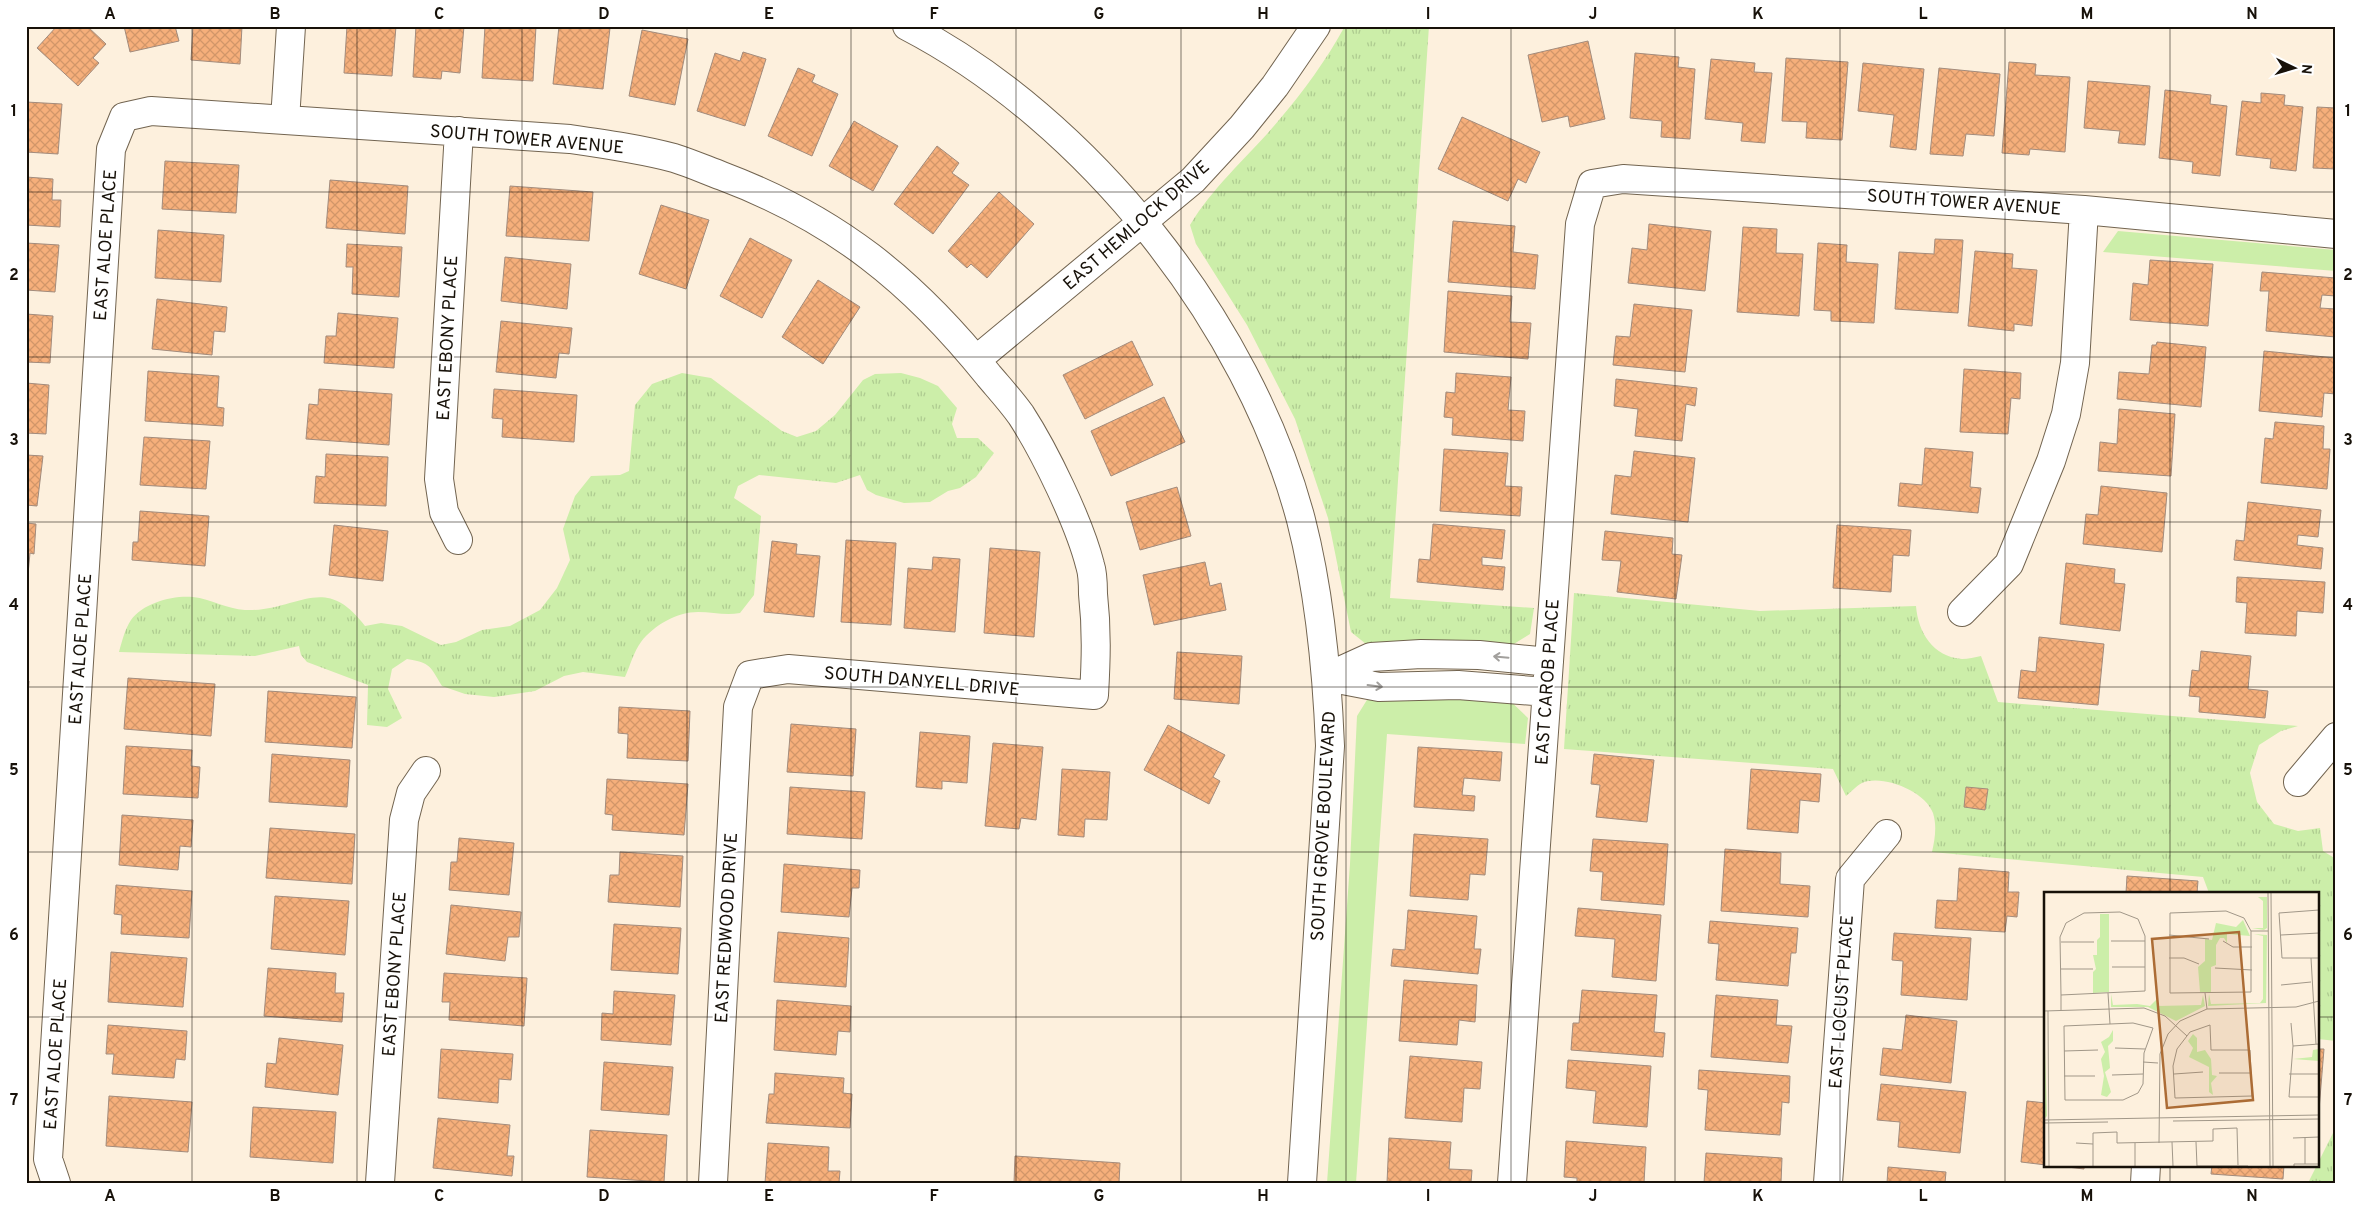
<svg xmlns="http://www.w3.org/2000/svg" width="2362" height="1209" font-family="Overpass,sans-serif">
<defs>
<pattern id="park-tufts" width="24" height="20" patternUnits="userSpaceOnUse" patternTransform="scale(1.25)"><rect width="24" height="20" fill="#cceea9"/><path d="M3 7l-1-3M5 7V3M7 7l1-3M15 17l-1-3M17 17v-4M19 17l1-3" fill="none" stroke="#aecb90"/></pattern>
<pattern id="building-cross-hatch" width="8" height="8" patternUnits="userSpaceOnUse" patternTransform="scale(1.25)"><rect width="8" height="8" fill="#f6af7b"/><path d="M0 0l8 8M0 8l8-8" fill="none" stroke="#d29669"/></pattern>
</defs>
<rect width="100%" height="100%" fill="#fdf0dd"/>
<!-- grass -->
<path fill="#cceea9" d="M2118 231 2336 250V271L2103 252Z
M1370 695 1505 696 1528 718 1525 744 1387 734 1356 1183H1327L1350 864 1357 716Z"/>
<!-- park -->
<path fill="url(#park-tufts)" d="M1345 26H1429L1390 598 1534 608 1530 634 1509 647 1371 648 1351 632 1328 518 1295 419 1247 325 1196 244 1190 225C1214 185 1250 155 1279 120 1303 92 1327 59 1345 26Z
M682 373 711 378 782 431 797 437 816 431 835 415 863 380 875 374 901 373 920 378 938 386 957 408 952 424 957 438H978L994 453 976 477 960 488 948 491 930 502 904 503 876 495 867 490 860 475 836 483 759 475 738 486 734 498 761 516 754 595 740 613C726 616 713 612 698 612 677 612 654 625 641 642 634 651 630 666 625 677L583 672 564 676 535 691 494 697 465 694 442 686C430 666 431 663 407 659L392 669 388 689 402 718 387 727 367 725 368 685 307 662 301 655 299 646 255 656 119 652C122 641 125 629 131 620 143 603 173 595 193 597 211 599 227 609 245 610 298 612 324 571 365 626L381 623 402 626 441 645 456 642 482 630 510 626 540 610 557 588 570 560 563 529 575 496 591 476 620 475 629 471 635 405 652 384Z
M1574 593 1760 611 1916 606C1918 632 1933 657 1962 659 1968 659 1975 657 1981 656L1998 702 2298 726 2281 731 2259 745 2250 773 2257 802 2274 824 2298 831 2320 828 2323 851 2336 859V1041L2318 1039V893H2209L2203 877 1932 852C1935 839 1937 826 1933 813 1925 791 1882 774 1862 783 1856 786 1851 792 1846 796L1833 769 1564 749Z
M2336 1127V1183H2308Z"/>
<!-- building -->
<path fill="url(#building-cross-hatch)" stroke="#a28b7c" d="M57 26H87L106 44 93 58 99 63 78 86 37 48Z
M124 26H175L179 41 130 52Z
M193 26H242L240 64 191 60Z
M347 26H396L392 76 344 73Z
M416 26H464L460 73 442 71 441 79 413 77Z
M485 26H536L533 81 482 78Z
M559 26 610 28 603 89 553 84Z
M642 30 688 39 675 105 629 96Z
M1588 41 1605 119 1570 127 1568 116 1542 122 1528 55Z
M743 52 766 59 745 126 697 111 715 53 740 61Z
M1635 53 1679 57 1678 67 1695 69 1690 139 1661 137 1662 121 1630 118Z
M1786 58 1848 62 1842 140 1806 138 1807 122 1782 121Z
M1711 59 1755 63 1754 72 1772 73 1765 143 1741 141 1743 123 1705 119Z
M2009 62 2036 64 2035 75 2070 77 2065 152 2030 149 2029 155 2002 153Z
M1863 63 1924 69 1916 150 1890 147 1894 115 1858 111Z
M798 68 815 75 812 82 838 94 812 156 768 136Z
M1939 68 2000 74 1994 136 1966 134 1963 156 1930 154Z
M2088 81 2150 86 2145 145 2118 143 2120 131 2084 128Z
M2165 90 2211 95 2210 104 2227 106 2220 176 2192 173 2193 162 2159 158Z
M2261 93 2285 95 2284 105 2303 107 2296 171 2270 168 2271 159 2236 155 2242 101 2261 103Z
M26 102 62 104 58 154 26 152Z
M2317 107 2336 108V169L2313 168Z
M1462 117 1540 152 1526 183 1518 179 1508 201 1438 169Z
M854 121 898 146 873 191 829 166Z
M937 146 959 163 952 173 969 185 933 234 894 204Z
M165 161 239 165 236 213 162 209Z
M26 177 53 179 52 200H61L60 227 26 225Z
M330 180 408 186 405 234 326 228Z
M510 186 593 192 589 241 506 236Z
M999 192 1034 224 987 278 971 264 967 268 948 251Z
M661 205 709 220 686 289 639 274Z
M1453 221 1515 226 1513 252 1538 255 1535 289 1448 282Z
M1649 224 1711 231 1705 291 1628 283 1632 248 1647 250Z
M1743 227 1777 229 1776 253 1803 254 1799 316 1737 312Z
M158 230 224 235 221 282 155 278Z
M750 238 792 260 762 318 720 296Z
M1935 239 1963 240 1958 313 1895 309 1899 252 1934 254Z
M26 243 59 245 55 292 26 290Z
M1818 243 1847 245 1846 262 1878 264 1874 323 1831 321V311L1814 310Z
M347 244 402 247 399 297 352 294 353 267H346Z
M1975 251 2013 254 2012 268 2037 270 2032 326 2014 324V331L1968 326Z
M505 257 571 264 567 309 501 301Z
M2150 260 2213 264 2208 326 2130 320 2133 283 2148 285Z
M2262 272 2336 278V296L2322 295 2320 308 2336 309V337L2266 331 2269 291H2260Z
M818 280 860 307 823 364 782 337Z
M1448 291 1512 296 1510 322 1531 323 1528 359 1444 352Z
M157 299 227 307 225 332 214 331 212 355 152 349Z
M1634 304 1692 310 1685 372 1613 365 1616 336 1630 337Z
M338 313 398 318 394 368 324 363 326 336H336Z
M26 314 53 316 50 363 26 362Z
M501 321 572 328 569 354 559 353 556 378 496 372Z
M1132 341 1153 385 1085 419 1063 375Z
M2157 342 2206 347 2201 407 2117 399 2119 372 2149 374 2152 345H2156Z
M2264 351 2336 358V394L2324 393 2322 417 2259 411Z
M1964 369 2021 373 2020 399 2011 398 2008 434 1960 432Z
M148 371 219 376 217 407 224 408 223 426 145 421Z
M1456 373 1511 377 1508 410 1525 411 1523 441 1452 435 1453 418 1444 417 1446 392 1455 393Z
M1616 379 1697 388 1695 406 1686 404 1682 441 1635 436 1638 409 1614 406Z
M26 383 49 385 46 434 26 433Z
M319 389 392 394 389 445 306 439 309 404 318 405Z
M494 389 577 395 574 442 502 437 503 419 492 418Z
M1164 397 1185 442 1111 476 1091 431Z
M2119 409 2175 414 2171 476 2098 471 2100 442 2117 444Z
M2275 422 2324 426 2323 449H2330L2327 489 2261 483 2265 438 2273 439Z
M144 437 210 441 206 489 140 485Z
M1925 448 1973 452 1970 487 1981 488 1978 513 1898 506 1900 483 1922 485Z
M1444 449 1508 453 1505 486 1522 487 1520 516 1440 511Z
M1634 451 1695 458 1688 522 1611 514 1615 475 1631 477Z
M326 454 388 457 386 506 314 503 316 476 325 477Z
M26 455 43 456 37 506 26 505Z
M2101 486 2167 493 2162 552 2083 544 2086 514 2098 515Z
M1177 487 1191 536 1140 550 1126 502Z
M2248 502 2321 510 2318 537 2298 535 2297 545 2323 548 2321 569 2234 560 2236 540 2244 541Z
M140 511 209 516 205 566 132 560 133 542H138Z
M26 523 36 524 34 554 30 553 28 574H26Z
M1433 524 1505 530 1502 559 1482 557V565L1505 567 1503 590 1417 582 1419 559 1430 560Z
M334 525 388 531 383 581 329 575Z
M1837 525 1911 530 1909 556 1893 555 1891 592 1833 588Z
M1605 531 1673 538 1672 554 1682 555 1676 599 1617 592 1621 561 1602 560Z
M846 540 896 543 891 625 841 622Z
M772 541 797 544 796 554 820 556 814 617 764 612Z
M990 548 1040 552 1034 637 984 633Z
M933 557 960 559 955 632 904 628 908 568 932 570Z
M1205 562 1210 586 1221 583 1226 610 1154 625 1143 575Z
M2066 563 2115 569 2114 583 2125 584 2120 631 2060 624Z
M2237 577 2325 582 2323 613 2297 611 2296 636 2245 633 2247 603 2236 602Z
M2039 637 2104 644 2098 705 2018 698 2021 670 2036 672Z
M2201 651 2251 656 2248 689 2268 691 2265 718 2199 712 2200 697 2189 696 2192 670 2199 671Z
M1177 652 1242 656 1239 704 1174 699Z
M128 678 215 684 211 736 124 729Z
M26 680 29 681 27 708H26Z
M268 691 356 697 352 748 265 742Z
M619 707 690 711 688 761 627 758 628 734 618 733Z
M791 724 856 729 853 776 787 772Z
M1168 725 1225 755 1213 777 1220 781 1209 804 1144 770Z
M920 732 970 736 967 783 942 781V789L916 787Z
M993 743 1043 747 1036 820 1021 818 1019 829 985 826Z
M126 746 192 750 191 766 200 767 198 798 123 794Z
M1418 747 1502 752 1500 781 1464 778 1462 795 1475 796 1474 811 1414 807Z
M272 754 350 760 347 807 269 802Z
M1594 754 1654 760 1647 822 1596 817 1600 785 1591 784Z
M1062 769 1110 772 1107 820 1085 819 1084 837 1058 835Z
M1751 769 1821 774 1819 802 1800 800 1798 833 1747 829Z
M607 779 688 784 684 835 612 830 613 815 605 814Z
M790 787 865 792 862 839 787 834Z
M1966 787 1988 789 1985 810 1964 807Z
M122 815 193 820 191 847 180 846 178 870 119 865Z
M270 828 355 834 352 884 266 878Z
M1414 834 1488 839 1485 875 1470 874 1468 900 1410 896Z
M459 838 514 843 509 895 449 890 451 862H457Z
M1593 839 1668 844 1664 905 1601 900 1603 872 1590 871Z
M1725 849 1781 853 1780 884 1810 886 1808 917 1721 911Z
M620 852 683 856 680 907 608 902 610 875H619Z
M784 864 860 870 859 888H852L849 917 781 912Z
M1959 868 2009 872 2008 892H2019L2017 917 2007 916 2005 932 1935 928 1937 900 1957 901Z
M2127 876 2198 881 2197 893H2126Z
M116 885 192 891 189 938 121 934 122 915 114 914Z
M275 896 349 901 345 955 271 949Z
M451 905 521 912 519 937H508L505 961 446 954Z
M1578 908 1661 915 1656 981 1612 977 1615 939 1575 936Z
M1408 910 1477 916 1474 949H1481L1478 974 1391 966 1393 949 1405 950Z
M1710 921 1798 928 1796 953H1791L1788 986 1716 980 1719 944 1708 943Z
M614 924 681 928 678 974 611 970Z
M778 932 849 938 846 987 774 982Z
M1894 933 1971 938 1967 1000 1901 995 1903 961 1892 960Z
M111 952 187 958 183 1007 108 1002Z
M268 968 336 973 335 993H344L342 1022 264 1016Z
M444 973 527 978 524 1026 449 1020 450 1002H442Z
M1404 980 1477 985 1475 1022 1459 1020 1457 1045 1399 1041Z
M1582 990 1657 995 1654 1032 1665 1033 1663 1057 1571 1050 1573 1023H1579Z
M614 991 675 995 671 1045 601 1040 602 1013 613 1014Z
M1716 995 1778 1000 1776 1025 1792 1026 1788 1063 1711 1057Z
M777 1000 851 1006 850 1032 838 1031 836 1055 774 1050Z
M1906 1015 1957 1021 1951 1083 1880 1075 1883 1048 1902 1050Z
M108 1025 187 1031 185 1060 176 1059 174 1078 112 1074 114 1054H106Z
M279 1038 343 1045 338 1095 265 1087 267 1063 276 1064Z
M441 1049 513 1054 511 1080 499 1079 498 1103 438 1098Z
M2318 1049H2324L2319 1110H2318Z
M1410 1056 1482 1062 1480 1089 1464 1088 1462 1122 1405 1118Z
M1568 1060 1651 1066 1647 1127 1593 1123 1596 1091 1566 1088Z
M604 1062 673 1067 669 1115 601 1110Z
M1699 1070 1790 1076 1789 1103 1782 1102 1780 1135 1705 1130 1708 1090 1698 1089Z
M775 1073 844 1078 843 1093 852 1094 850 1128 766 1123 769 1094H774Z
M1881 1084 1966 1092 1960 1153 1898 1147 1900 1122 1877 1120Z
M109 1096 192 1102 188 1152 106 1146Z
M2027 1101 2046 1103V1165L2021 1162Z
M253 1107 336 1112 333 1163 250 1157Z
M438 1118 510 1125 507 1156H514L512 1176 433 1168Z
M590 1130 667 1135 664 1182 587 1177Z
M1389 1138 1451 1142 1449 1169 1472 1170 1471 1183H1387Z
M1566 1141 1646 1147 1644 1183H1577V1178L1564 1177Z
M768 1143 829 1147 828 1171H840L839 1183H765Z
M1706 1153 1782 1158 1781 1183H1704Z
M1015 1156 1120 1163 1119 1183H1014Z
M2051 1165H2084V1169Z
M2212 1165H2284L2283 1179 2211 1174Z
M1888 1167 1946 1172 1945 1183H1887Z"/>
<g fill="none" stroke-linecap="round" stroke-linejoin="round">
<defs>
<path id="minor" d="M907 26C1088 120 1249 323 1301 520 1320 594 1327 670 1330 746L1302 1183
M285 120 291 26
M976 360 1193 180 1242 127 1275 86 1316 26
M458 540 444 512 439 479 459 131
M1962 612 2009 564 2051 461 2066 414 2075 363 2084 210
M1327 677 1371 657 1421 654 1479 655 1549 662
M1327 677 1379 687 1458 685 1547 692
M2298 782 2336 737
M56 1183 48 1159 111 149 124 117 151 111 570 139C605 144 640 149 674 158 690 163 706 170 722 176 836 219 913 281 989 376 1000 389 1011 401 1021 415 1045 452 1079 522 1090 565 1093 574 1093 585 1093 594 1097 630 1096 660 1094 695L788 669 750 675 738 707 713 1183
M380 1183 404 820 411 793 426 771
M1512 1183 1580 224 1592 184 1623 179 2084 210 2336 234
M1828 1183 1850 879 1887 834
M2145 1183 2146 1165"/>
</defs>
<!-- minor casing -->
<use href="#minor" stroke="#726450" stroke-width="30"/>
<!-- minor -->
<use href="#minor" stroke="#fff" stroke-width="28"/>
</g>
<!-- one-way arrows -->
<defs><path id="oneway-shaft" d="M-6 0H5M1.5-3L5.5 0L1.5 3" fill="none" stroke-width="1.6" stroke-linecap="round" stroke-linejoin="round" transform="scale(1.25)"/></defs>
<g stroke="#a2a09d">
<use href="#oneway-shaft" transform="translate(1501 657) rotate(-175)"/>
<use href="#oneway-shaft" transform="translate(1375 686) rotate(7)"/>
</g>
<!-- grid -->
<path fill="none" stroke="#171109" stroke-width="1" stroke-opacity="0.55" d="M192 26V1183M357 26V1183M522 26V1183M687 26V1183M851 26V1183M1016 26V1183M1181 26V1183M1346 26V1183M1511 26V1183M1675 26V1183M1840 26V1183M2005 26V1183M2170 26V893M26 192H2336M26 357H2336M26 522H2336M26 687H2336M26 852H2336M26 1017H2046M2318 1017H2336M2170 1165V1183"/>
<g text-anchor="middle" stroke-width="4" stroke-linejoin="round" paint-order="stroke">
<!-- street labels -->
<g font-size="18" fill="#171109" stroke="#fff">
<text transform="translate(527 139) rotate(5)" y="6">SOUTH TOWER AVENUE</text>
<text transform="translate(1964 202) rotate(4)" y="6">SOUTH TOWER AVENUE</text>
<text transform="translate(1136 225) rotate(-41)" y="6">EAST HEMLOCK DRIVE</text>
<text transform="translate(105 245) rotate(-86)" y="6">EAST ALOE PLACE</text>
<text transform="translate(447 338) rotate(-87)" y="6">EAST EBONY PLACE</text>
<text transform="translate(80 649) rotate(-86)" y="6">EAST ALOE PLACE</text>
<text transform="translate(922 681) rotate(5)" y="6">SOUTH DANYELL DRIVE</text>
<text transform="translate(1547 682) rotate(-86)" y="6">EAST CAROB PLACE</text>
<text transform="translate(1323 826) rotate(-87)" y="6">SOUTH GROVE BOULEVARD</text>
<text transform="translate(726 928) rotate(-87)" y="6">EAST REDWOOD DRIVE</text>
<text transform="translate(394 974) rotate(-86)" y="6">EAST EBONY PLACE</text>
<text transform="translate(1841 1002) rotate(-86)" y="6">EAST LOCUST PLACE</text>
<text transform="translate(55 1054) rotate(-86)" y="6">EAST ALOE PLACE</text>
</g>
</g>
<!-- overview -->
<g transform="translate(2044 892)">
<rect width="275" height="275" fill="#fdf0dd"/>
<path d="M214 5H223V36L220 38 208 36H219V9ZM210 42 223 43 222 111 164 114 165 102 167 112 216 111 219 107V44ZM275 157V169L249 167 268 165 269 158Z" fill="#cceea9"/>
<path d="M56 22H65V100L49 101V80L52 77 49 63H53V48L56 45ZM199 28 206 44 183 42V51L180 46H176L172 53V73L167 75V100H156L154 75 161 69V47L168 48 172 31 192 35ZM67 102 69 113 93 112 106 114 114 106V114L157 113 159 103 161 114 132 129 104 115H67ZM0 120 3 224 0 227ZM69 138V149L64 154 66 176 61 180 67 200 63 205 57 203 60 184 57 167 61 160 57 150 65 145ZM149 142 153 146V160L161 158 167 167 168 183 173 184 167 191 169 203 165 200V175L145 165 149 156 144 149Z" fill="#cceea9"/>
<path fill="none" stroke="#a19788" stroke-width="1" d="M224 1 226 274M227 1 229 274M275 18 235 21 238 66H275M182 19 200 26 207 39V100L126 101V21ZM207 39H224M125 43 165 47M237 43 275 41M67 49H101M179 49 189 55H208M17 50H50M125 66H140L155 72M267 66 272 152M68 75H101M171 76 208 78M17 77H49M237 93 267 90M64 101 66 132M161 101 163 117M17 103 101 99V44L94 27 76 20 40 21 22 31 16 45 17 103V118M0 119 100 116 121 124 143 144M4 119 5 274M89 131 109 136 100 161 99 192 94 201 79 208H21L20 134ZM247 131 249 154 245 205H275M166 133 167 158H206L208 204 131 206 129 174 133 157 146 140ZM249 154 275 152M71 156 101 157M20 159 54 158M99 170 114 171M175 181H208M130 182 159 180M245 182H275M68 183 99 182M20 184H51M0 228 275 223M129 229 275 227M0 231 64 230M249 246 275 245M128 250 129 274M152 250 153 274H204M32 251 49 252M91 251V274M115 251 116 162 124 142 136 129 163 117 252 115 275 109M261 272V245M49 274V241L73 240V251L169 249V237L193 236 194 273M250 274V272H275"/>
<path fill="#ac6c35" fill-opacity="0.15" stroke="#ac6c35" stroke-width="2.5" d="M195 40 209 208 123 216 108 47Z"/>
<rect width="275" height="275" fill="none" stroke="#171109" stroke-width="2.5"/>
</g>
<!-- border -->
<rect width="2362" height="1209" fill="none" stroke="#ffffff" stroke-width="55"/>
<!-- north arrow -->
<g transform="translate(2294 68) rotate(95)" stroke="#ffffff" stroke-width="4" paint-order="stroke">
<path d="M0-4L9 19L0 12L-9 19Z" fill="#171109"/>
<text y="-8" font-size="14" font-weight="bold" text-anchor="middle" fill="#171109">N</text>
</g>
<rect x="28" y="28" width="2306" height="1154" fill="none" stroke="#171109" stroke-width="2"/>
<g font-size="16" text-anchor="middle" font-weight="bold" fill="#171109">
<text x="110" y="19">A</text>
<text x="275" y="19">B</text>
<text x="439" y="19">C</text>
<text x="604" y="19">D</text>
<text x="769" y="19">E</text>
<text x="934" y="19">F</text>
<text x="1099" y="19">G</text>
<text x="1263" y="19">H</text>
<text x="1428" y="19">I</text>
<text x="1593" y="19">J</text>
<text x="1758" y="19">K</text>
<text x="1923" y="19">L</text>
<text x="2087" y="19">M</text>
<text x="2252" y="19">N</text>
<text x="14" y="116">1</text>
<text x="2348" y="116">1</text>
<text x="14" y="280">2</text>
<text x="2348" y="280">2</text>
<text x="14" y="445">3</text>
<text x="2348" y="445">3</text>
<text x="14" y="610">4</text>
<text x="2348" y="610">4</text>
<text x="14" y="775">5</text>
<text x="2348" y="775">5</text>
<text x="14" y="940">6</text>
<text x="2348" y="940">6</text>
<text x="14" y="1105">7</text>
<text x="2348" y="1105">7</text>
<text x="110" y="1201">A</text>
<text x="275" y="1201">B</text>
<text x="439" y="1201">C</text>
<text x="604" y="1201">D</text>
<text x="769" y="1201">E</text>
<text x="934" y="1201">F</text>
<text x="1099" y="1201">G</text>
<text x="1263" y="1201">H</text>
<text x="1428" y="1201">I</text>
<text x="1593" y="1201">J</text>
<text x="1758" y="1201">K</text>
<text x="1923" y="1201">L</text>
<text x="2087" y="1201">M</text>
<text x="2252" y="1201">N</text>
</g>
</svg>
